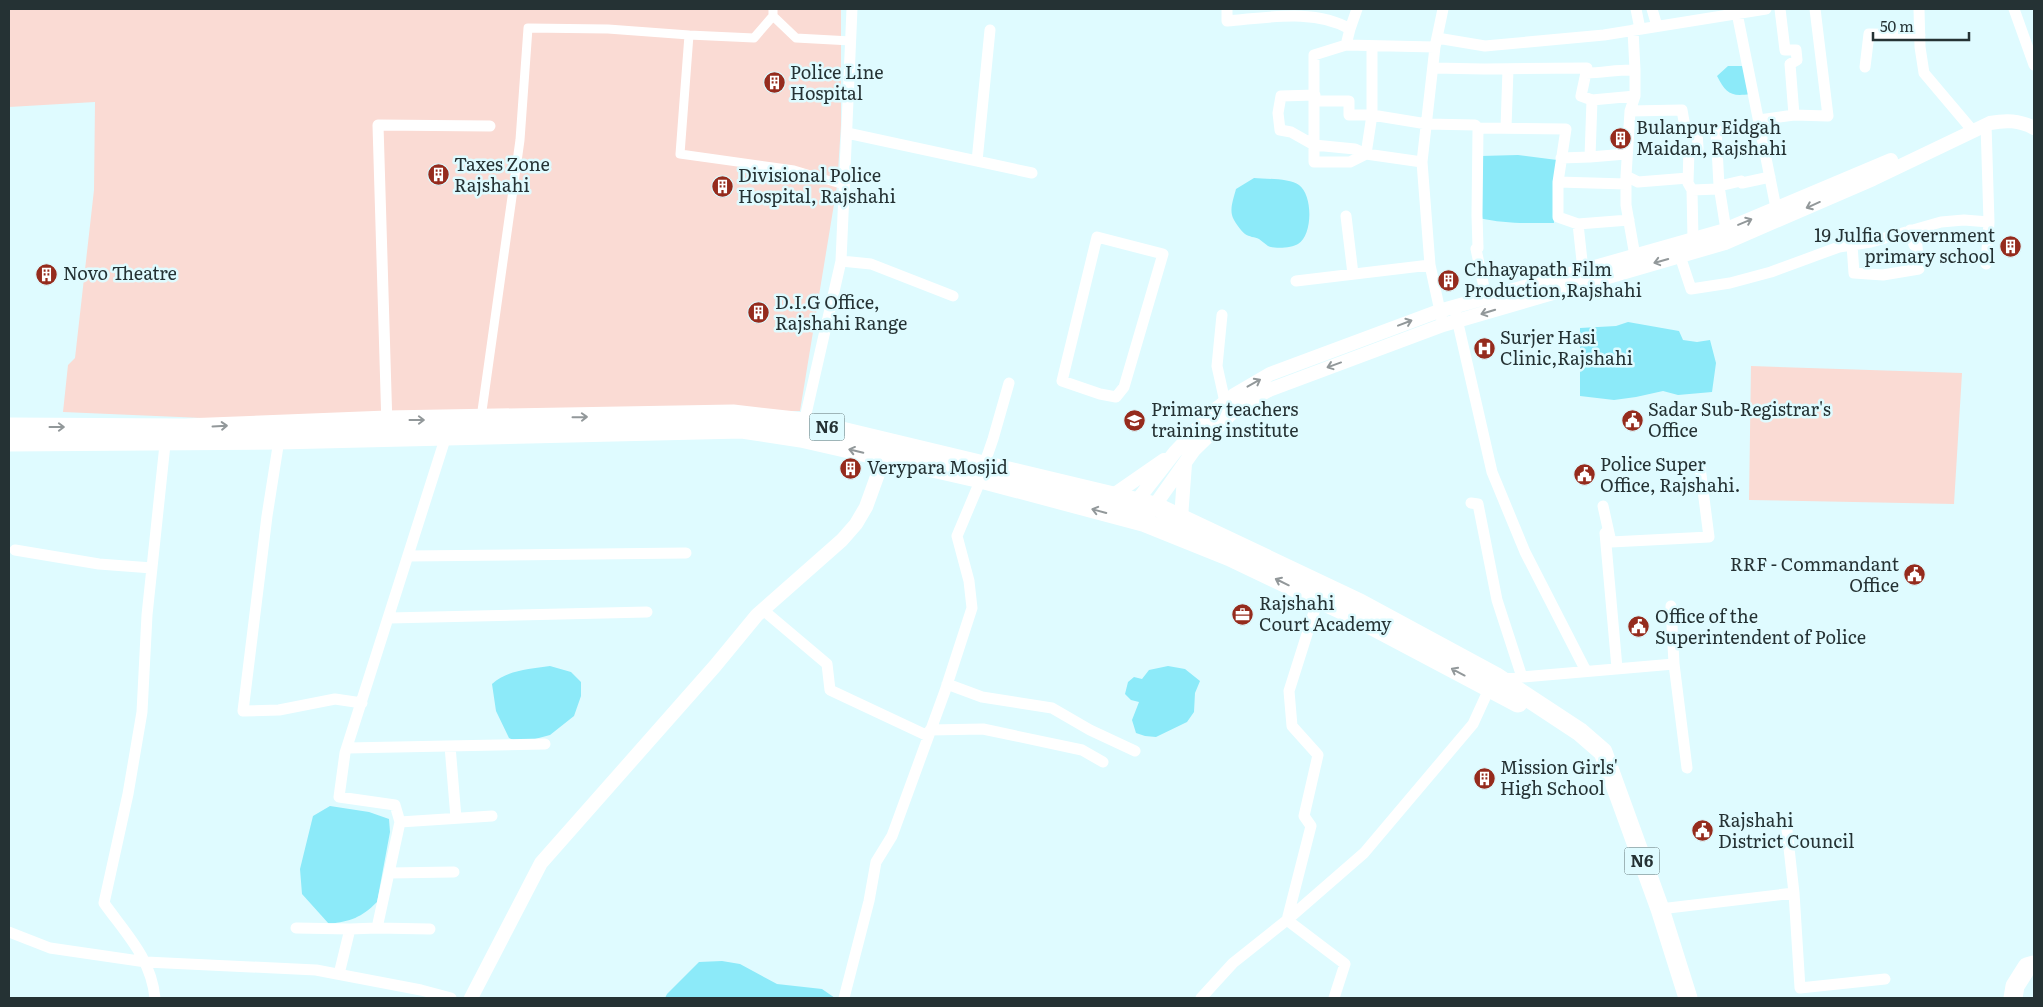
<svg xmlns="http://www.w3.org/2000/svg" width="2043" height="1007" font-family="Literata,serif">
<rect width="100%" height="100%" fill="#dffbff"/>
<!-- green -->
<path fill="#fadbd4" d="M9 9H841V125L837 186 800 411 249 420 63 412 68 365 75 358 94 190 95 102 9 107Z
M1751 366 1962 373 1954 504 1749 500Z"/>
<!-- water -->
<path fill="#8ceaf9" d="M1728 66H1744L1750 94C1730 97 1726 93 1717 76Z
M1518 155 1557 160 1553 198 1554 223C1528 223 1505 224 1479 218L1481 156Z
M1254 178C1265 179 1290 178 1299 185 1313 195 1313 235 1298 244 1292 248 1275 249 1268 246 1265 244 1262 241 1259 239 1255 237 1249 237 1245 234 1241 231 1233 220 1232 215 1230 207 1234 197 1236 189Z
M1628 322 1679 331 1683 340 1697 342 1710 340 1716 363 1712 392 1678 395 1663 391 1636 397 1614 400 1580 396V328L1616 326Z
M550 666 571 672 581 682V696L574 716 550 735 520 743 509 738 496 711 492 684C508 670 529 669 550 666Z
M1168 666 1185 669 1200 681 1195 693 1194 712 1187 722 1156 737 1145 736 1136 733 1132 720 1139 702 1131 700 1125 694 1128 682 1134 677 1142 679 1149 670Z
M330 806 369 812 389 819 390 832 377 902C361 918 351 921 329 924L302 894 300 869 313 816Z
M722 961 740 964 777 984 822 989 835 998H665L667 994 699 962Z"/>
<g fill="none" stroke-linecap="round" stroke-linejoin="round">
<!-- pedestrian -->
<path stroke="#fff" stroke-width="9" d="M773 9V16L796 38 851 41
M773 16 754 38 689 35 680 154 794 170 844 185
M481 418 520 140 528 28 608 29 689 35"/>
<!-- minor -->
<path stroke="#fff" stroke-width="11" d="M1227 9V21C1266 18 1315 8 1350 29L1346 45 1314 55V162H1350L1366 154
M1636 9 1640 29
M1652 9 1657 26
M1780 9 1785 50H1796L1797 60 1790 64 1794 115 1828 116 1815 9
M1919 9 1920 47 1924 73 1973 131
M2014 9 2034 65
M1737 13 1776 208
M1350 29 1357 9
M1437 38 1485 46 1604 35 1766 9
M1346 45 1435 47
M1865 67 1869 34 1920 35
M1434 68 1484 69 1587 68 1581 96 1592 100
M1635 70V96
M1586 73C1604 73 1618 69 1635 70L1633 30
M1315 95 1281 96 1278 113 1280 130 1291 132 1314 145 1355 149 1366 154
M1314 101H1349V115H1372V47
M1759 120 1794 115
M1506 128 1508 69
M847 133 1032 173
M1590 157 1626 154
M1561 158 1590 157 1592 100 1635 96 1630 111
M977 161 990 30
M1422 162 1366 154 1372 115 1427 124 1475 125 1478 128
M1626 176 1630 111 1682 110 1685 127 1697 131
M1692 190 1718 189
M1346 216 1353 274
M1578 224 1558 217V182L1626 184
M1726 230 1719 186 1741 181 1742 183 1770 177
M1097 237 1163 254 1124 387 1116 397 1100 394 1062 381Z
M1693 239 1692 190 1688 183 1689 150 1698 148 1697 131 1716 129 1719 186
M1852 245 1854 273 1883 275 1919 269 1917 246 1914 245 1910 230
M1635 256 1626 205V176L1638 182 1688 178
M1680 256 1691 289 1730 283 1771 272 1839 247 1871 242 1941 222 1964 220 1989 222 1986 124
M841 261 871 264 953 296
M1986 264 1989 222
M1583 270 1578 224 1629 220
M1296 281 1430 265
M1486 297 1476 249 1478 248 1477 215 1478 128 1566 129 1558 182
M1454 306 1492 472 1525 552 1586 671
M1222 315 1217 366 1225 402
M1443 325 1430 265 1422 162 1435 47 1443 9
M387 426 378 125 490 126
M803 427 841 261 852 9
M279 440 267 516 243 711 279 710 335 699 362 703
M984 465 993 439 1009 383
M1471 503 1478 504 1497 600 1522 677
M1603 506 1611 542 1709 537 1700 467
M1605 533 1617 668
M15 550 99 564 152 568
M408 556 686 553
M1671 606 1674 664
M763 610 827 664 830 690 928 736
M389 618 647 612
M947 684 982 697 1052 708 1090 730 1135 751
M930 730 983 729 1082 750 1103 762
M450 746 456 818
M347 748 545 744
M1786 821 1794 893 1800 988 1885 979
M400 822 492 816
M389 873 454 872
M1660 909 1794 893
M296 928 350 929
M377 928 430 929
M9 932 50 948 146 962 316 970 421 990 451 998
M339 974 350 929 377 928 400 822 395 805 339 797 345 753 446 436
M155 998C151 958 126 934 104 903L128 794 142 712 147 615 166 435
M844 998 869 901 876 862 892 836 945 691 972 608 969 581 957 536 981 479
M1201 998 1233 963 1287 920 1311 826 1304 816 1318 755 1292 726 1289 691 1320 593
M1334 998 1345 964 1287 920 1364 853 1473 724 1489 689 1499 679 1674 664 1687 768"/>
<!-- tertiary -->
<path stroke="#fff" stroke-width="14" d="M1112 496 1164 460
M1132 507 1175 452 1216 409 1234 395 1270 374 1439 311 1722 231 1891 160
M1150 512 1194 450 1238 407 1269 390 1443 325 1725 243 1873 179 1990 123C2006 120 2019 120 2034 128
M1181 518 1185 464
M471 998 541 863 715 666 757 615 842 540 856 524 866 507 887 449"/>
<!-- trunk -->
<path stroke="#fff" stroke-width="19" d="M9 427 185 428 387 420 733 414 804 422 1155 506 1360 603 1495 676 1580 732 1603 752 1660 909 1688 998
M9 442 279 440 742 429 801 438 981 479 1143 522 1230 557 1348 613 1518 703
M2013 998 2015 986 2027 967 2034 965"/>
</g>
<!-- one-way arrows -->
<defs><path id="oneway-shaft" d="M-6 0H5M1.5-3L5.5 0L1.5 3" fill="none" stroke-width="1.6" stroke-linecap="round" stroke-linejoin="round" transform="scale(1.25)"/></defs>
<g stroke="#92989a">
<use href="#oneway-shaft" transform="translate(1813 205) rotate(156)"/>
<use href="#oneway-shaft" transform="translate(1745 222) rotate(-23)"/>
<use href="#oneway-shaft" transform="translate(1661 261) rotate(164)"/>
<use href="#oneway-shaft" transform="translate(1488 312) rotate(163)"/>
<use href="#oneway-shaft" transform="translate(1405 323) rotate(-21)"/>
<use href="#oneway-shaft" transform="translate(1334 365) rotate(160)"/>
<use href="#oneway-shaft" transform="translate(1254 383) rotate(-29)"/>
<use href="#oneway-shaft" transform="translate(580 417) rotate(-1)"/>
<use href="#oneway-shaft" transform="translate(417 420)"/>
<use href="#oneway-shaft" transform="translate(220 426) rotate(-3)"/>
<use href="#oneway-shaft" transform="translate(57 427)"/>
<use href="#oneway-shaft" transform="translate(856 451) rotate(-167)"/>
<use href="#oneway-shaft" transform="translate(1099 511) rotate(-165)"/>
<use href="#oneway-shaft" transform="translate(1282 582) rotate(-154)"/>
<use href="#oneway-shaft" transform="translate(1458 672) rotate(-152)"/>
</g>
<!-- icons -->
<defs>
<symbol id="building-disc" viewBox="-11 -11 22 22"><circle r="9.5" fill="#952b1d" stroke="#dffbff"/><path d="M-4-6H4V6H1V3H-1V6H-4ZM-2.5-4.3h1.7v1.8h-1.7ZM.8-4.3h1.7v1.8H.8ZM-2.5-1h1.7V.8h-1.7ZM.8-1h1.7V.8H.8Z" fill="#fff"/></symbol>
<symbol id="hospital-disc" viewBox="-11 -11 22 22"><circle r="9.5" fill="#952b1d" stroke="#dffbff"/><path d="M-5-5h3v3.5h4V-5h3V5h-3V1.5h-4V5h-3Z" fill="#fff"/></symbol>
<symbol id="school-disc" viewBox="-11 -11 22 22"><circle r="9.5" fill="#952b1d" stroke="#dffbff"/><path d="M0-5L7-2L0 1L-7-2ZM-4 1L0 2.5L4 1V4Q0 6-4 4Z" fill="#fff"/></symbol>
<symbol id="civic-disc" viewBox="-11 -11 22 22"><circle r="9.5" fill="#952b1d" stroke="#dffbff"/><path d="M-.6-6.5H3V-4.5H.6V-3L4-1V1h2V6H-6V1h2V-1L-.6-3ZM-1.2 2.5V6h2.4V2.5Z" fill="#fff"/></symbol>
<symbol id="office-disc" viewBox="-11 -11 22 22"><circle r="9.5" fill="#952b1d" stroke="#dffbff"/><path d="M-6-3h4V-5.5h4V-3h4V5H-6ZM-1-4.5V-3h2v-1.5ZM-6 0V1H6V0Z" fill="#fff"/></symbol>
</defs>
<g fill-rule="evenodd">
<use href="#building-disc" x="762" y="70" width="25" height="25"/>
<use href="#building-disc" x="1608" y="126" width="25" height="25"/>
<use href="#building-disc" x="426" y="162" width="25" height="25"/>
<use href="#building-disc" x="710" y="174" width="25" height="25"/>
<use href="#building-disc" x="1998" y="234" width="25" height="25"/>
<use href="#building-disc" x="34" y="262" width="25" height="25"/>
<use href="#building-disc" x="1436" y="268" width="25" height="25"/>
<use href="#building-disc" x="746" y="300" width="25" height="25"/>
<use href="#hospital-disc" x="1472" y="336" width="25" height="25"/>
<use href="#school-disc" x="1122" y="408" width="25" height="25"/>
<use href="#civic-disc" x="1620" y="408" width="25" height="25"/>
<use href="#building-disc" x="838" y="456" width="25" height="25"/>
<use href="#civic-disc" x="1572" y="462" width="25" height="25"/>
<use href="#civic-disc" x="1902" y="562" width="25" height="25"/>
<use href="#office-disc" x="1230" y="602" width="25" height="25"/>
<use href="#civic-disc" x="1626" y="614" width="25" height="25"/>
<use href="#building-disc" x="1472" y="766" width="25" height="25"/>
<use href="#civic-disc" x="1690" y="818" width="25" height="25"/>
</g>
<g text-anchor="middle" stroke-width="5" stroke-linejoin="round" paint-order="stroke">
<!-- shield labels -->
<g fill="#dffbff" stroke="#5d6e71" stroke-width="1">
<rect x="809.5" y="413.5" width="35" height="27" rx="4"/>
<rect x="1624.5" y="847.5" width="35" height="27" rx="4"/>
</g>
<g font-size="16" font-weight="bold" fill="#253234">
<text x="827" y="433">N6</text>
<text x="1642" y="867">N6</text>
</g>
<!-- poi labels -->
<g font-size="18" fill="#253234" stroke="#dffbff" text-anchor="start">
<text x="790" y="79">Police Line<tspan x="790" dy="21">Hospital</tspan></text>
<text x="1636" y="134">Bulanpur Eidgah<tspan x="1636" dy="21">Maidan, Rajshahi</tspan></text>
<text x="454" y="171">Taxes Zone<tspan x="454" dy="21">Rajshahi</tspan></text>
<text x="738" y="182">Divisional Police<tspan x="738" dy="21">Hospital, Rajshahi</tspan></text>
<text x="1995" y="242" text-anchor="end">19 Julfia Government<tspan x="1995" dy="21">primary school</tspan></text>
<text x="1464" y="276">Chhayapath Film<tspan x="1464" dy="21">Production,Rajshahi</tspan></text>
<text x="63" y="280">Novo Theatre</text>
<text x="775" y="309">D.I.G Office,<tspan x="775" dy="21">Rajshahi Range</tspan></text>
<text x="1500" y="344">Surjer Hasi<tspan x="1500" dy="21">Clinic,Rajshahi</tspan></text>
<text x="1151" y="416">Primary teachers<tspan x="1151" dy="21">training institute</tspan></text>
<text x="1648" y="416">Sadar Sub-Registrar's<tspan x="1648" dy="21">Office</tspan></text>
<text x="1600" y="471">Police Super<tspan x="1600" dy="21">Office, Rajshahi.</tspan></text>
<text x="867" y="474">Verypara Mosjid</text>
<text x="1899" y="571" text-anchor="end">RRF - Commandant<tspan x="1899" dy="21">Office</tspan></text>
<text x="1259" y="610">Rajshahi<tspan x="1259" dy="21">Court Academy</tspan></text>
<text x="1655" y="623">Office of the<tspan x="1655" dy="21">Superintendent of Police</tspan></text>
<text x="1500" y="774">Mission Girls'<tspan x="1500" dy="21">High School</tspan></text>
<text x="1718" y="827">Rajshahi<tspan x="1718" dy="21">District Council</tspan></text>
</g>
</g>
<!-- border -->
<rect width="2043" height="1007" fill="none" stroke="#253234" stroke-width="20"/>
<!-- scale -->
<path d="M1873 32v8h96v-8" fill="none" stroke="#253234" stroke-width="2.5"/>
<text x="1880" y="32" font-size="15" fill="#253234" stroke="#dffbff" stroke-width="4" paint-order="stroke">50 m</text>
</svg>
